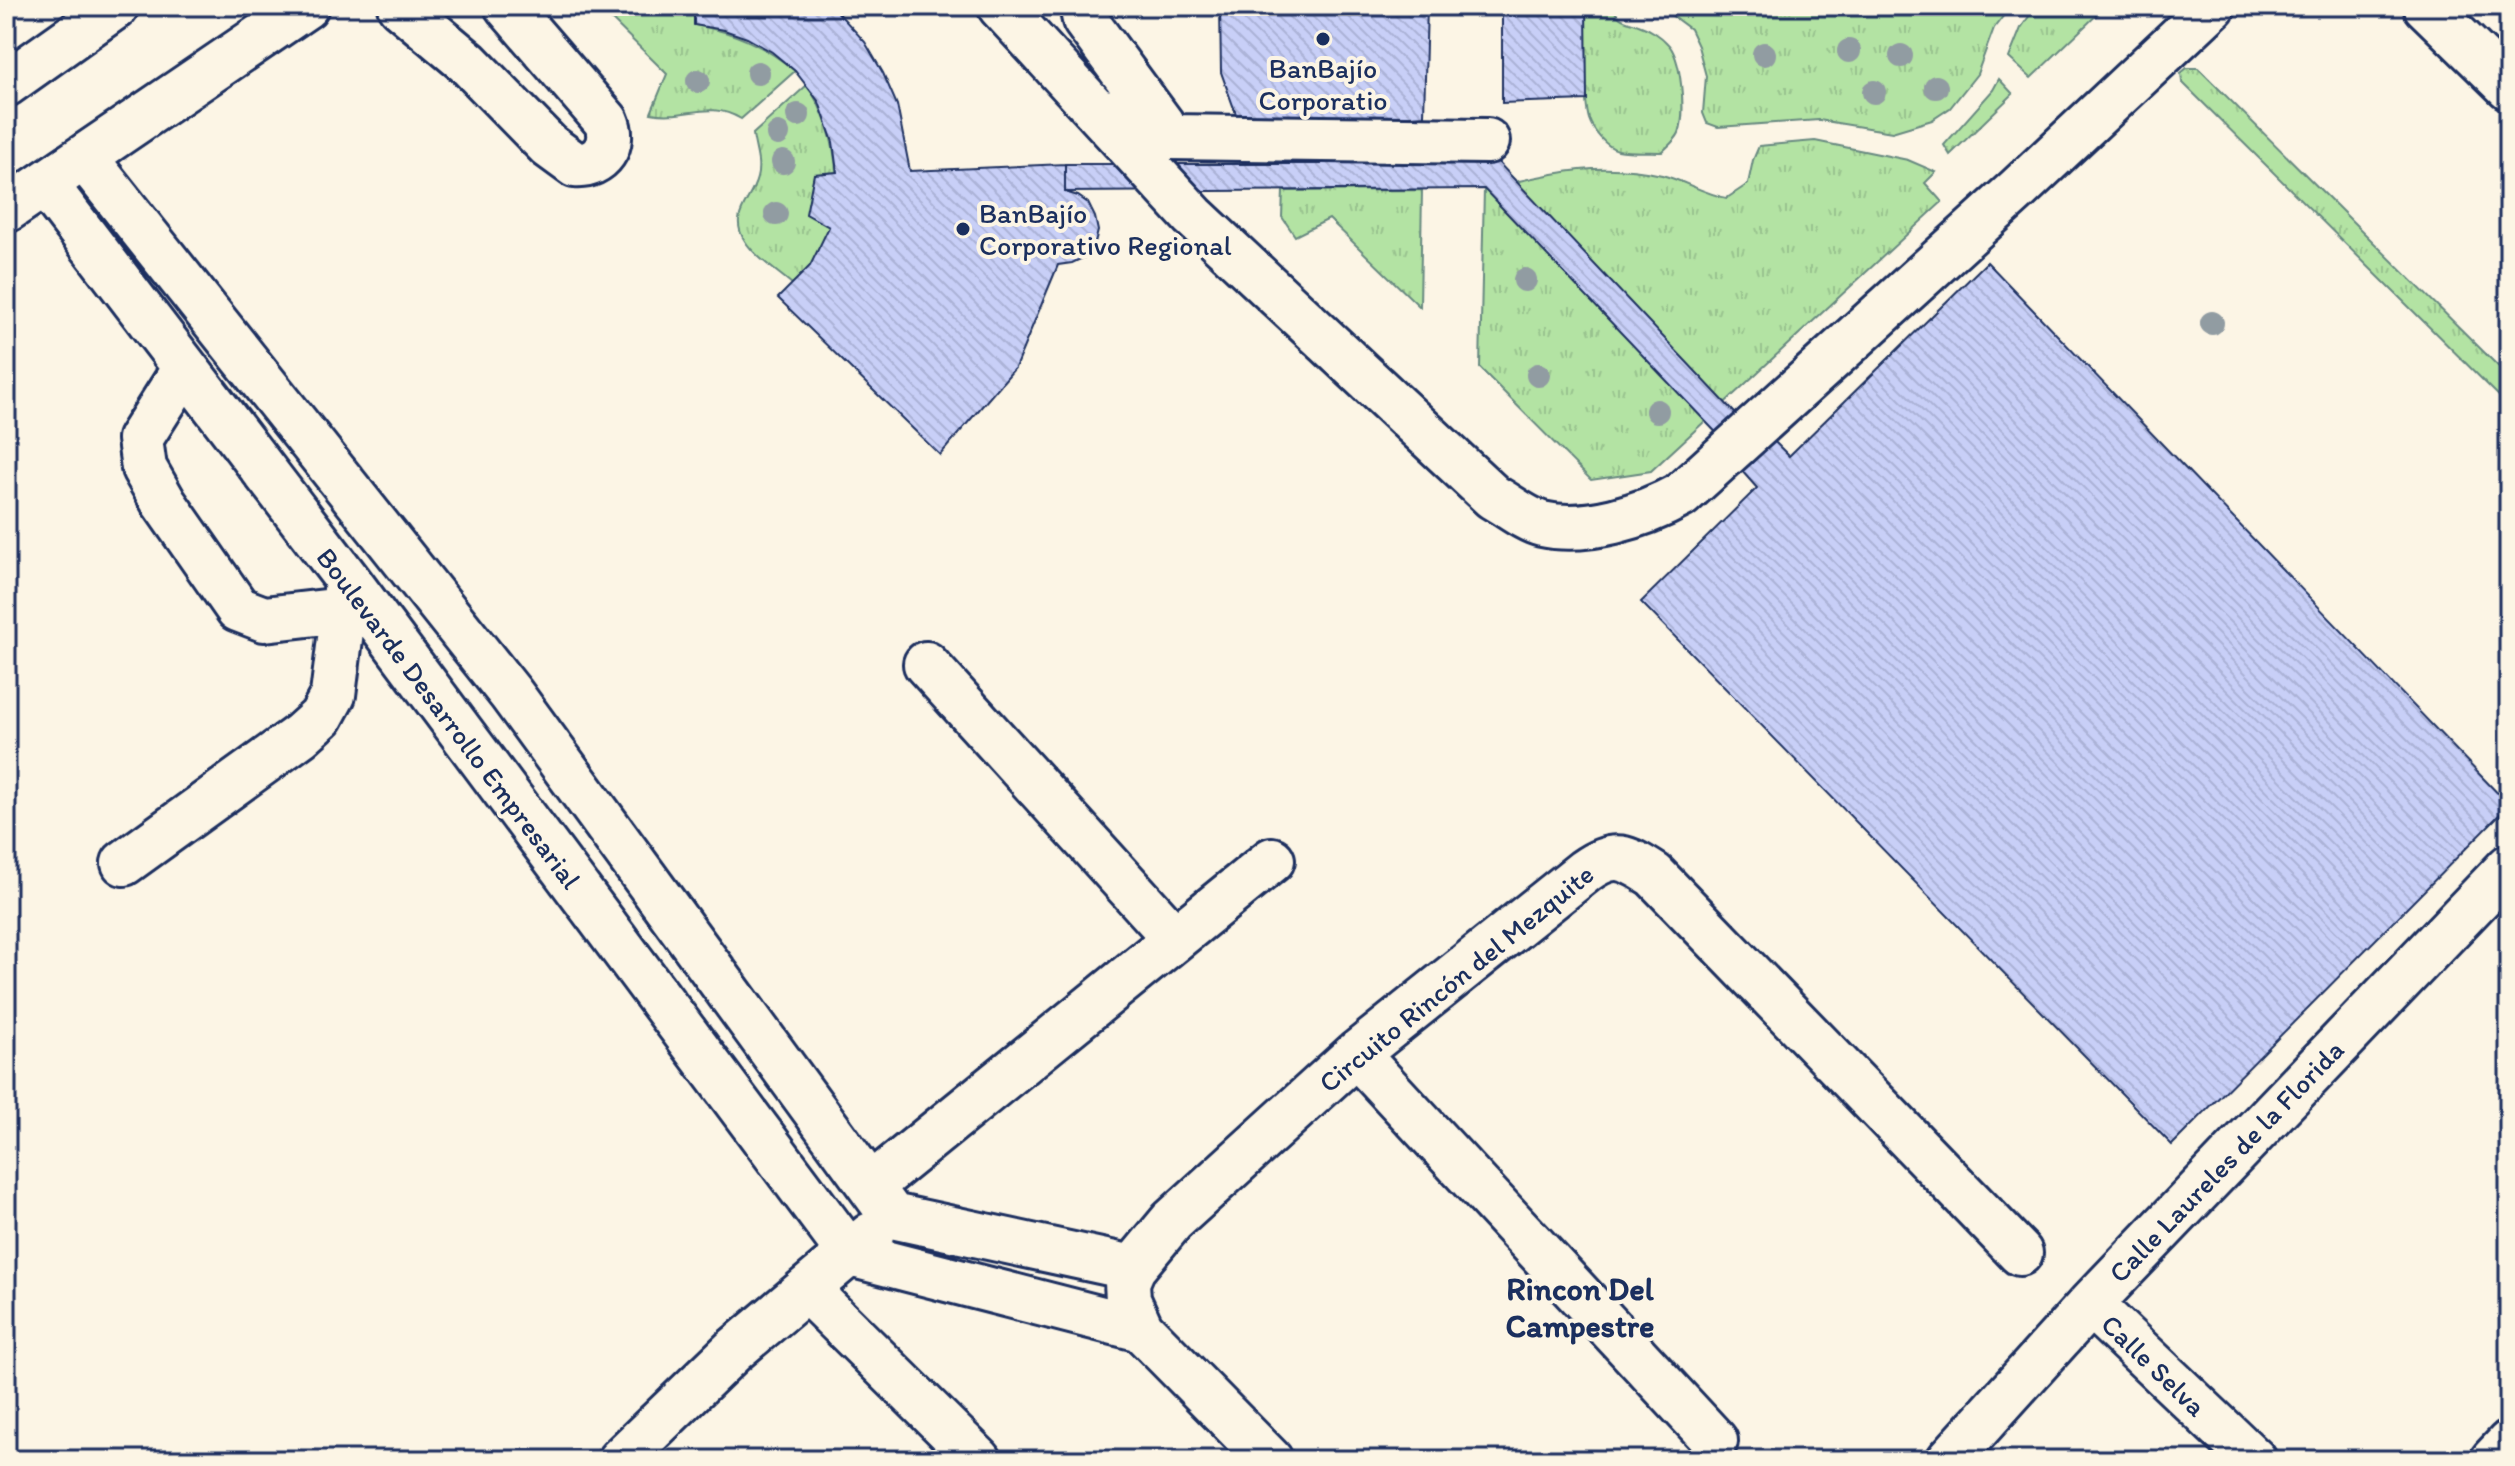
<svg xmlns="http://www.w3.org/2000/svg" width="2515" height="1466" font-family="Itim,sans-serif">
<defs>
<pattern id="grass-tufts" width="24" height="20" patternUnits="userSpaceOnUse" patternTransform="scale(2)"><rect width="24" height="20" fill="#b3e3a3"/><path d="M3 7l-1-3M5 7V3M7 7l1-3M15 17l-1-3M17 17v-4M19 17l1-3" fill="none" stroke="#99c38f"/></pattern>
<pattern id="building-back-hatch" width="6" height="6" patternUnits="userSpaceOnUse" patternTransform="scale(2)"><rect width="6" height="6" fill="#c8cff7"/><path d="M-1 5l2 2M0 0l6 6M5-1l2 2" fill="none" stroke="#abb2d6"/></pattern>
</defs>
<rect width="100%" height="100%" fill="#fcf5e5"/>
<filter id="ink" filterUnits="userSpaceOnUse"><feTurbulence type="fractalNoise" baseFrequency=".0125" numOctaves="2"/><feDisplacementMap in="SourceGraphic" scale="16" xChannelSelector="R" yChannelSelector="G"/><feConvolveMatrix kernelMatrix="1 2 1 2 8 2 1 2 1" color-interpolation-filters="sRGB"/></filter>
<g filter="url(#ink)">
<!-- grass -->
<path fill="url(#grass-tufts)" stroke="#678980" stroke-width="2" d="M598 6H694L695 25C734 32 764 45 795 71L741 119C708 99 686 120 651 113L667 74Z
M1586 6H1613C1617 22 1628 20 1641 26 1650 29 1661 36 1667 43 1682 57 1686 114 1679 133 1676 140 1667 147 1662 152 1649 151 1632 153 1618 150 1606 147 1593 131 1589 119 1582 94 1586 35 1586 6Z
M1659 6H2011L1994 28 1977 74 1950 108 1932 120 1892 132 1819 120 1718 127 1707 123 1703 113 1706 76 1698 46 1690 29Z
M2036 6H2106L2031 78 2009 58 2021 28Z
M2187 68H2198L2509 377V406L2182 82 2181 73Z
M1999 79 2013 94 1950 155 1944 145 1993 90Z
M807 85C842 136 849 214 810 266 805 273 798 278 792 284 777 271 755 257 745 241 728 215 751 202 757 178 761 162 755 150 753 134Z
M1815 141 1908 160 1936 172 1925 183 1942 202 1651 471 1591 480 1480 368 1484 189C1549 174 1596 160 1662 175 1685 181 1704 194 1727 198L1748 184 1753 160 1759 146Z
M1422 190 1420 307 1329 219 1295 236 1282 217 1283 191Z"/>
<!-- building -->
<path fill="url(#building-back-hatch)" stroke="#1b2f5e" stroke-width="2" d="M694 6H832L865 42 883 73 897 105 910 171 1065 164V192L1078 196 1088 203 1095 217 1098 231 1094 246 1085 257 1072 263 1058 265 1015 368 940 455 778 298 810 266 829 227 806 214 814 174 837 172 833 142 819 102 795 71 772 52 747 38 724 30 694 25Z
M1220 6H1427L1424 115 1357 120 1236 114 1221 72Z
M1502 6H1586L1587 100 1502 103Z
M1323 118 1357 120 1354 163 1496 160 1767 447 1747 465 1484 189 1065 192V164H1321Z
M1987 262 2509 805 2172 1145 1641 602 1757 488 1741 470 1774 441 1789 456Z"/>
<g fill="none" stroke-linecap="round" stroke-linejoin="round">
<defs>
<path id="minor" d="M400 6 468 63 549 146 575 165C601 167 616 144 606 121L507 6
M1000 6 1193 216 1493 497C1508 505 1526 520 1542 524 1586 534 1643 516 1681 495L2017 190 2213 6
M1082 6 1085 20 1171 137
M2426 6 2509 87
M1101 111 1171 137 1487 141
M85 158 511 694 892 1216
M45 184 347 579 850 1254 1141 1329
M185 368 140 439 144 468 164 503 238 609 264 619 343 610
M926 664 1174 937
M124 863 301 735 321 717 333 695 347 582
M1356 1054 1715 1441
M872 1185 1272 860
M892 1216 1133 1268
M807 1290 979 1460
M2090 1304 2254 1460
M620 1460 733 1351 871 1235
M1270 1460 1141 1329 1128 1300 1127 1282 1133 1268 1172 1221 1356 1054 1585 871C1614 850 1626 857 1654 875L2020 1253
M1949 1460 2090 1304 2509 867
M2493 1460 2509 1443"/>
<path id="major" d="M6 84 116 6
M6 210 306 6"/>
</defs>
<!-- minor casing -->
<use href="#minor" stroke="#1b2f5e" stroke-width="50"/>
<!-- major casing -->
<use href="#major" stroke="#1b2f5e" stroke-width="50"/>
<!-- minor -->
<use href="#minor" stroke="#fcf5e5" stroke-width="44"/>
<!-- major -->
<use href="#major" stroke="#fcf5e5" stroke-width="44"/>
</g>
<!-- trees -->
<g fill="#919ca2">
<circle cx="1849" cy="51" r="12"/>
<circle cx="1764" cy="54" r="12"/>
<circle cx="1901" cy="56" r="12"/>
<circle cx="758" cy="73" r="12"/>
<circle cx="698" cy="81" r="12"/>
<circle cx="1936" cy="87" r="12"/>
<circle cx="1874" cy="92" r="12"/>
<circle cx="798" cy="115" r="12"/>
<circle cx="778" cy="134" r="12"/>
<circle cx="783" cy="162" r="12"/>
<circle cx="776" cy="214" r="12"/>
<circle cx="1525" cy="280" r="12"/>
<circle cx="2212" cy="323" r="12"/>
<circle cx="1538" cy="375" r="12"/>
<circle cx="1657" cy="411" r="12"/>
</g>
</g>
<!-- markers -->
<g fill="#1b2f5e" stroke="#fcf5e5" stroke-width="3">
<circle cx="1323" cy="39" r="8"/>
<circle cx="963" cy="229" r="8"/>
</g>
<g text-anchor="middle" stroke-width="8" stroke-linejoin="round" paint-order="stroke">
<!-- poi labels -->
<g font-size="28" fill="#1b2f5e" stroke="#fcf5e5">
<text x="1323" y="78">BanBajío<tspan x="1323" dy="32">Corporatio</tspan></text>
<text x="979" y="223" text-anchor="start">BanBajío<tspan x="979" dy="32">Corporativo Regional</tspan></text>
</g>
<!-- street labels -->
<g font-size="28" fill="#1b2f5e" stroke="#fcf5e5">
<text transform="translate(449 718) rotate(53)" y="10">Boulevarde Desarrollo Empresarial</text>
<text transform="translate(1456 978) rotate(-39)" y="10">Circuito Rincón del Mezquite</text>
<text transform="translate(2226 1161) rotate(-46)" y="10">Calle Laureles de la Florida</text>
<text transform="translate(2154 1365) rotate(44)" y="10">Calle Selva</text>
</g>
<!-- quarter labels -->
<g font-size="32" font-weight="bold" fill="#1b2f5e" stroke="#fcf5e5">
<text x="1580" y="1300">Rincon Del<tspan x="1580" dy="37">Campestre</tspan></text>
</g>
</g>
<!-- margin -->
<rect width="2515" height="1466" fill="none" stroke="#fcf5e5" stroke-width="32"/>
<rect x="16" y="16" width="2483" height="1434" fill="none" stroke="#1b2f5e" stroke-width="3" filter="url(#ink)"/>
</svg>
